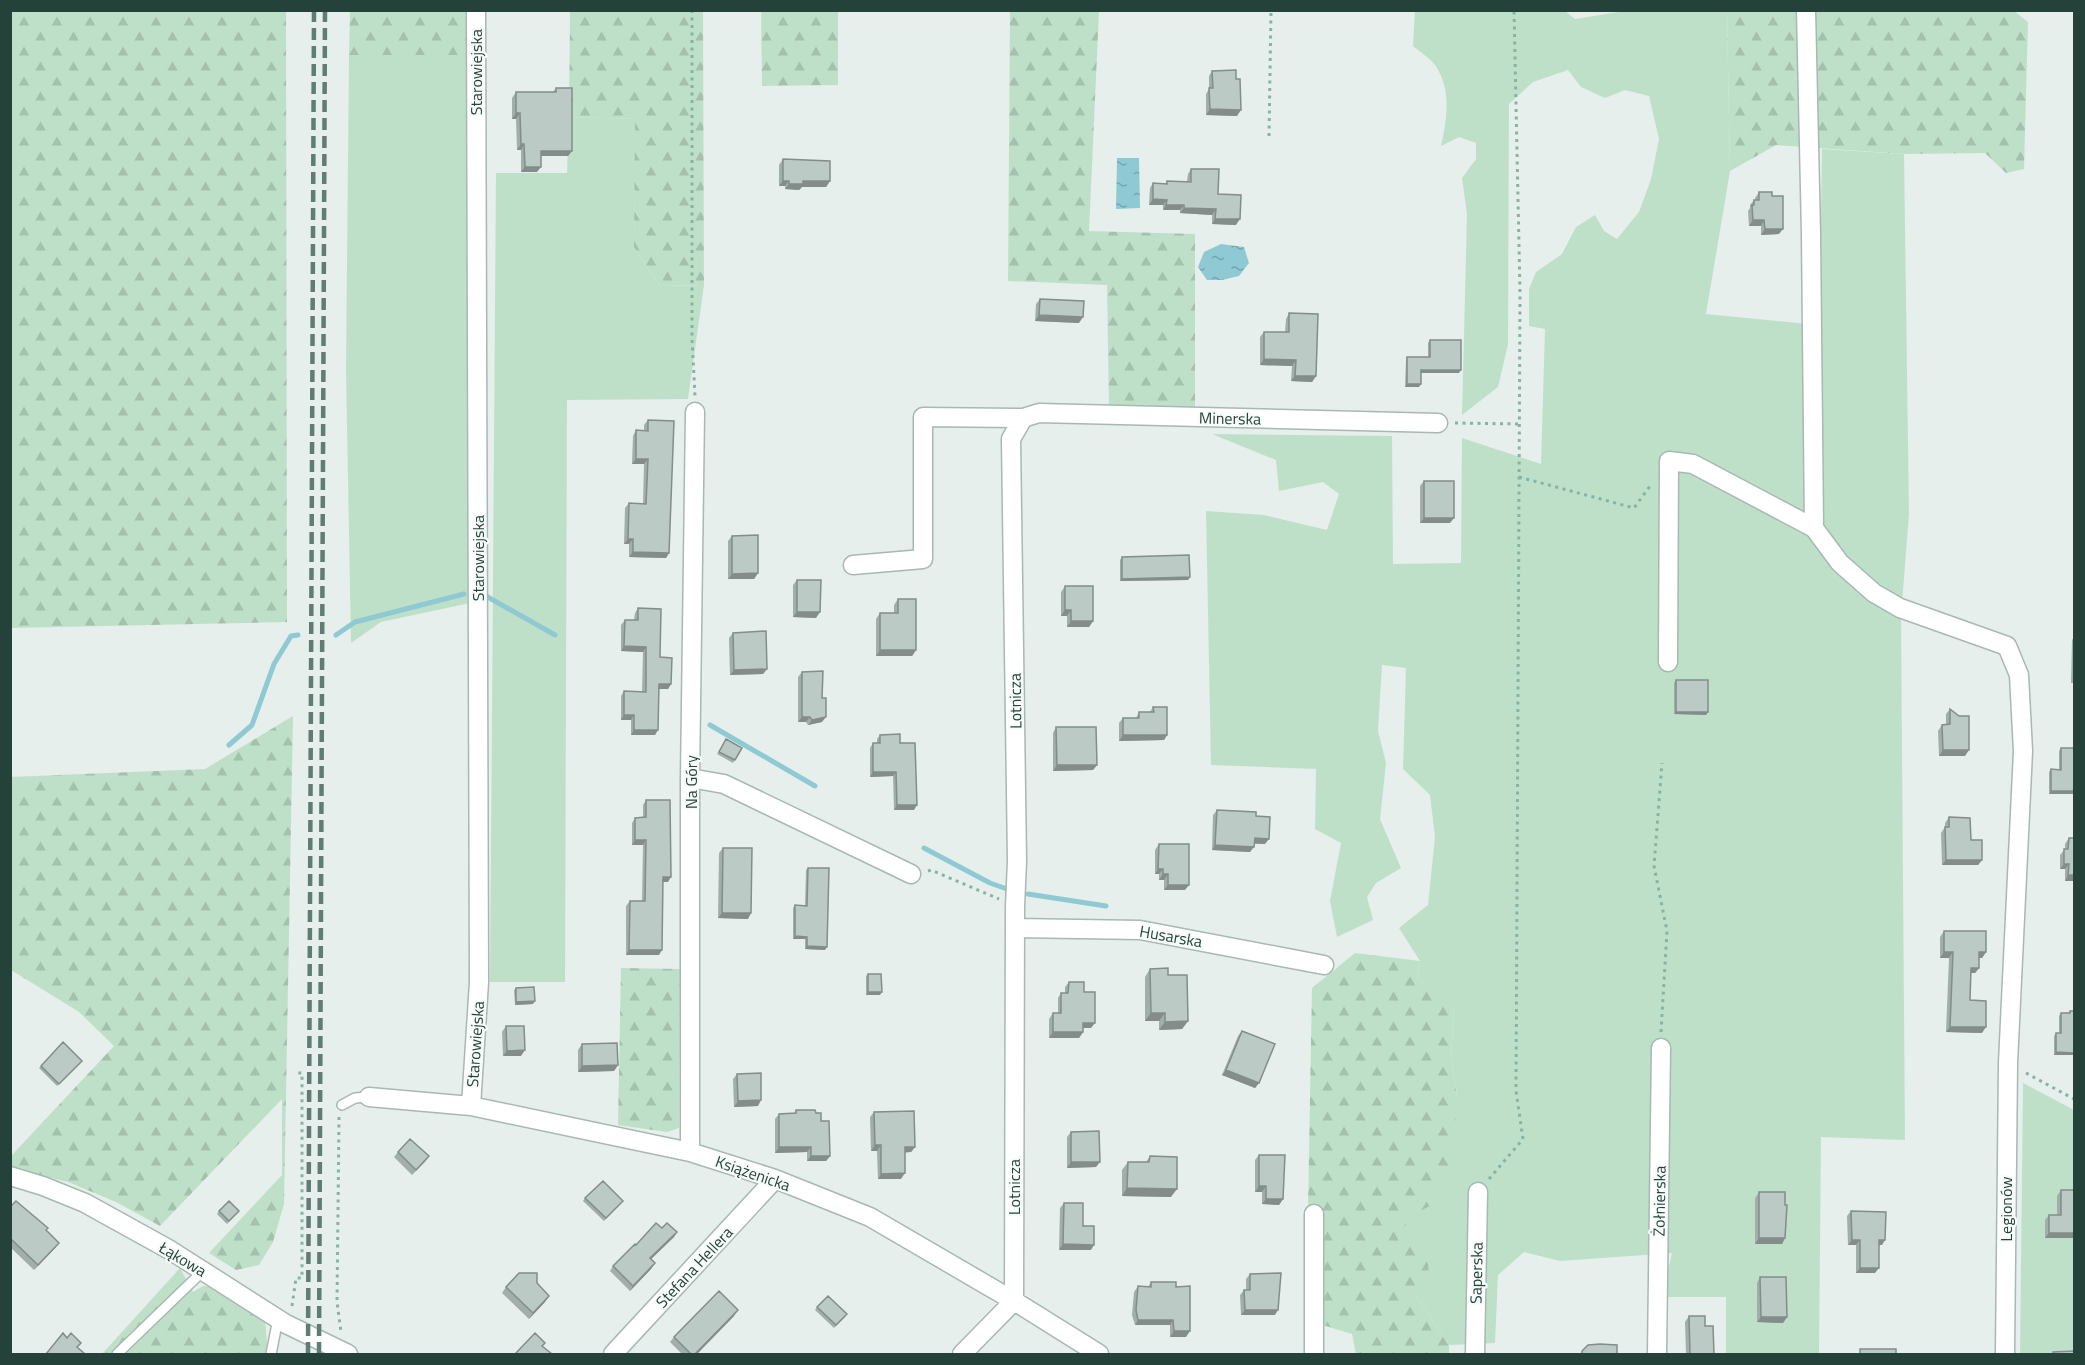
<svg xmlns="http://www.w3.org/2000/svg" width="2085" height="1365" font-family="'Titillium Web',sans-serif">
<defs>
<pattern id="forest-firs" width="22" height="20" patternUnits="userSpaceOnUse" patternTransform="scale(1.5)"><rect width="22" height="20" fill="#bfe0c8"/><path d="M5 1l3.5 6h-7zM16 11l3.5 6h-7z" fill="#a4c1ad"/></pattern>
<pattern id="water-ripples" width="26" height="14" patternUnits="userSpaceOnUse" patternTransform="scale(1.5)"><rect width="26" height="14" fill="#8ec9d4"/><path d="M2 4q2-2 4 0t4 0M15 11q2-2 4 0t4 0" fill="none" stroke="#74a5ad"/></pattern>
</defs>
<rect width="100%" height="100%" fill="#e6efeb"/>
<!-- green -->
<path fill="#bfe0c8" d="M1631 10 1727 11 1730 171 1706 314 1819 325 1822 149 1904 154 1909 514 1901 616 1905 1140 1821 1137 1819 1354H1726V1297H1662L1672 1253 1560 1261 1524 1252 1498 1275 1495 1343 1449 1345 1415 1294 1401 1212 1457 1096 1451 1057 1454 1008 1417 978 1420 961 1399 928 1428 905 1435 837 1430 795 1403 769 1406 668 1382 665 1378 731 1386 763 1380 819 1401 868 1376 883 1367 897 1373 920 1337 937 1330 901 1341 843 1315 829 1316 769 1211 765 1206 511 1264 515 1327 530 1339 494 1323 482 1279 491 1276 460 1212 434 1392 436 1393 564 1461 563 1462 438 1541 464 1545 329 1529 326V289L1536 272 1562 254 1576 227 1595 215 1604 231 1617 239 1639 212 1651 179 1659 139 1649 96 1625 90 1605 98 1581 87 1568 70 1533 82 1509 104 1508 344 1498 387 1462 415 1467 214 1462 178 1476 159V143L1459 137 1441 146C1447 119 1452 89 1435 65 1430 58 1420 52 1413 46L1415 11H1565L1575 19Z
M349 55H471L467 390 470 603 381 622 351 643 346 370Z
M569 117 636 119 634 247 660 286 704 285 688 399 567 400 565 982H490L496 173H567Z
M2023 1083 2074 1110V1354H2020Z"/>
<!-- forest -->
<path fill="url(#forest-firs)" d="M11 10 286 11 287 622 11 628V689Z
M350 11H471V55H349Z
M570 11H703L704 285 660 286 634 247 635 119 569 117Z
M761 11H838V85L762 86Z
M1010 11H1099L1089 231 1195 234V407L1109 409 1107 285 1008 281Z
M1727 11H2014L2028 22 2024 169 2006 173 1985 153 1904 154 1776 145 1730 171Z
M293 716 284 1204 273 1242 259 1265 236 1270 209 1253 282 1175V1099L160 1226 116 1202 68 1182 11 1168V1156L114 1046 79 1012 11 970 10 777 205 769Z
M1355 953 1420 961 1417 978 1454 1007 1451 1057 1457 1096 1453 1157 1434 1204 1406 1218V1239L1427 1250 1430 1288 1415 1294 1449 1345V1354H1356L1352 1334 1306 1320 1312 988Z
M621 968 680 969 679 1128 667 1132 618 1125Z
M180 1268 193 1292 203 1286 217 1287 265 1319 268 1354H102Z"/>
<!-- water -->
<path fill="url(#water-ripples)" d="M1117 158H1139L1140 208 1116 209Z
M1221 244 1244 247 1249 263 1239 276 1222 280H1207L1198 267 1204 252Z"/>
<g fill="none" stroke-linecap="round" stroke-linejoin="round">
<!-- stream -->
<path stroke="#8ec9d4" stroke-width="5" d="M486 596 555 635
M336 635 355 622 464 594
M710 725 815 786
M229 745 252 725 274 664 291 636 298 635
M924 848 990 883 1010 890
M1028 894 1106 906"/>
<defs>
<path id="lane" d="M342 1105 355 1098 369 1097
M117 1354 203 1271
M271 1354 278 1319"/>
<path id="street" d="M1814 528 1840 563 1874 593 1900 608 2007 646 2019 675 2023 751 2008 1063 2005 1354
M853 565 923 559V417L1023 418 1039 413 1438 423
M1668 662 1669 461 1693 464 1814 528 1811 234 1806 10
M690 778 724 784 911 874
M1015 928 1140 930 1324 965
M369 1097 471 1106 690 1152 775 1179 870 1217 1014 1301 1099 1354
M471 1106 479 982 476 10
M690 1152V778L695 412
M10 1176 43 1186 85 1203 170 1250 286 1324 348 1354
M613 1354 775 1179
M962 1354 1014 1301 1015 906 1017 861 1011 439 1023 418
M1314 1354V1214
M1475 1354 1478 1192
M1657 1354 1661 1048"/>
</defs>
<!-- lane casing -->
<use href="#lane" stroke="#a8b8b2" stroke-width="12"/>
<!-- street casing -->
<use href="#street" stroke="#a8b8b2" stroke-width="21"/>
<!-- path -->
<path stroke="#86b3a5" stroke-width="3" stroke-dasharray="3 4.5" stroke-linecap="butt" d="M692 10V338L695 396
M1269 136 1271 10
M1455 423 1519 424
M1519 477 1634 508 1650 486
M928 871 931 870 999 899
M1661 1032 1667 931 1654 866 1662 763
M2026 1073 2074 1099
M339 1117 337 1302 341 1332
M1489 1179 1523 1139 1516 1091 1520 293 1514 10
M292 1306 296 1278H302V1073H298"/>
<!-- lane -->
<use href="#lane" stroke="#fff" stroke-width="9"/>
<!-- street -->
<use href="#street" stroke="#fff" stroke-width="18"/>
<!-- rail -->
<path stroke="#5f7d75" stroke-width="4.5" stroke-dasharray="12 6" stroke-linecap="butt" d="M308 1354 314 10
M319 1354 325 10"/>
</g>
<!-- wall -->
<path fill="#a1aea9" d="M1212 71 1237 116 1206 115V94L1209 89V76Z
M556 88 572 151 568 156H541L537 172H521V150H517L516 119H512V98L516 92H553Z
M783 159 830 181 826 187H802L799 190 785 189V186H779V165Z
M1191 169 1218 194 1236 225 1212 224V215L1180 213V210H1163V205H1149L1150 188 1153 183 1165 184 1167 181H1187L1188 174Z
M1759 192 1779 234 1761 235V226H1749L1748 211 1750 208V205L1754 200H1755V198Z
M1040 299 1079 323 1035 321 1036 304Z
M1289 313 1316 376 1312 382 1291 381 1292 366 1260 365V337L1264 332H1285L1286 319Z
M1430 340 1459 373H1421L1419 387H1405L1406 360 1407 357H1428V343Z
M648 420 669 553 666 558 629 557V544H624L625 508 629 503 643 504 644 464H632L633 436 636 430 644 431V425Z
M1424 481 1450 523H1420V486Z
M732 536 758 573 754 579H728V541Z
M1122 557 1190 577 1188 580 1120 581V560Z
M797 580 816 618 793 617V585Z
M1065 586 1093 621 1089 627H1067V616H1061V592Z
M898 599 916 650 912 656H876V619L880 613H894V605Z
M638 608 671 684 668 689H659L655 735H631V720H621V696L624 691 642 692 643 652 621 651V625L625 620H634L635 613Z
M733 633 767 669 763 674 730 675 729 638Z
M2074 637V683H2071L2072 640Z
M802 672 822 722 808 725 806 722H798V677Z
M1676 680 1708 712 1706 715 1674 714V683Z
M1153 707 1167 735 1164 740 1119 741V723L1123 718H1136L1139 712H1150Z
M1950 709 1965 756H1939L1938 731 1942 725H1946V714Z
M1056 727 1097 765 1093 770 1053 771V733Z
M880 735 900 743 914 810H894L893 776 870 777V748L873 743H877V739Z
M724 742 742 748 733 763 717 754Z
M2061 748 2074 794H2049V772L2051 769H2059V751Z
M646 800 668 882H663L659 955H626V906L630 901H642L643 845H632V823L635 818 643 817V805Z
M1217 810 1256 816 1265 844H1254L1250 852 1212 850 1213 815Z
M1949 817 1971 840 1982 860 1978 865H1942L1941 833 1945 827V823Z
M2069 838 2074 881H2065V869H2060V855L2065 849V844Z
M1159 844 1185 890H1164V880H1159V874H1155V850Z
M723 848 748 919 718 918 719 853Z
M808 868 825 950 805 949V939H793V908L795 905 805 906 806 870Z
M1944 931 1986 952 1982 958H1979V968L1975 973H1971L1970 1000 1982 1033 1946 1032 1949 958H1940V937Z
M1150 969 1168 975 1188 1021 1182 1029 1159 1030V1021H1145V977Z
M868 974 880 995H866V976Z
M1069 982 1084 992 1091 1028H1083V1032L1079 1038H1049V1019L1053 1013H1058V998L1061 993H1065V987Z
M516 988 533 1004 515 1005 514 990Z
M2070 1011 2074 1055H2054V1036L2056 1033H2059V1016L2061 1013H2068Z
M506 1026 521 1056H503L502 1032Z
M1242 1031 1259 1083 1255 1088 1222 1075 1238 1036Z
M582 1044 618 1065 614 1071 578 1072V1050Z
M82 1061 57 1086 39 1068 41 1066Z
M737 1074 758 1106 734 1107 733 1079Z
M796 1110 816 1113 821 1121 830 1156 826 1161H807V1152L775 1153V1119L779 1114 794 1113Z
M874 1112 915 1147 911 1152H905L901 1179H878L877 1151H871L870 1117Z
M1071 1132 1096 1167 1067 1168V1137Z
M398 1152 429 1156 425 1162 412 1175 394 1157Z
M1259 1155 1283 1199 1279 1205 1262 1204V1192H1255V1160Z
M1150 1156 1171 1197 1122 1196V1170L1128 1162H1146Z
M2061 1190 2074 1238H2045V1220L2049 1215H2057V1196Z
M1759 1192 1785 1238 1782 1244H1755V1198Z
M585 1198 621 1203 604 1221 583 1201Z
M1064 1203 1083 1226 1091 1250H1059L1060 1208Z
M10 1207 46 1230 55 1248 34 1270 10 1247Z
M219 1211H239L227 1224 217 1214Z
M1851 1211 1882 1245H1879L1875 1273H1856V1245H1848L1847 1216Z
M677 1232 674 1237 651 1259 655 1263 651 1269 630 1291 610 1271 613 1266 636 1245Z
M1250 1274 1275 1315H1241L1240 1295 1244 1290H1246V1279Z
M1760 1277 1787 1317 1783 1323 1757 1322V1283Z
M1151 1282 1176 1287 1186 1337H1170V1325H1135L1132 1315 1134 1292 1138 1286 1148 1287Z
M537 1283 545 1302 529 1319 502 1293 506 1287Z
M817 1307 845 1317 834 1328 815 1310Z
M734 1316 697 1354H682L670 1342 674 1337Z
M1689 1316 1705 1326 1713 1354H1686L1685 1322Z"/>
<!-- shaded-wall -->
<path fill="#838d89" d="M1210 109 1241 110 1237 116 1206 115Z
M516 113H520L516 119H512Z
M521 144H524L521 150H517Z
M541 151H572L568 156H537Z
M525 167H541L537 172H521Z
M783 181H789L785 186H779Z
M803 181H830L826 187H802L799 190 785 189 789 184Z
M1153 199 1167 200 1163 205H1149Z
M1166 205H1184L1180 210H1163Z
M1184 208 1216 209 1212 215 1180 213Z
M1215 219H1240L1236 225 1212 224Z
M1753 220H1764L1761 226H1749Z
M1765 229H1783L1779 234 1761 235Z
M1039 315 1083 317 1079 323 1035 321Z
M1264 359 1296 360 1292 366 1260 365Z
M1421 370H1461L1459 373H1419Z
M1295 376H1316L1312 382 1291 381Z
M1407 384H1421L1419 387H1405Z
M636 459H648L644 464H632Z
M1424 518H1454L1450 523H1420Z
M628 539H633L629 544H624Z
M633 552 669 553 666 558 629 557Z
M758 573 754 579H728L732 574Z
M1190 577 1188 580 1120 581 1122 579Z
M1065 610H1071L1067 616H1061Z
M797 612H820L816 618 793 617Z
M1071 621H1093L1089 627H1067Z
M624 646 646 647 643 652 621 651Z
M880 650H916L912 656H876Z
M767 669 763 674 730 675 734 670Z
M659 684H671L668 689H655Z
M1676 712H1708L1706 715 1674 714Z
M624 715H634L631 720H621Z
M802 717H810L806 722H798Z
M826 717 822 722 808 725 812 720Z
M634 730H658L655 735H631Z
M1123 735H1167L1164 740 1119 741Z
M1943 750H1969L1965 756H1939Z
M1057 765H1097L1093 770 1053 771Z
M873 772H896L893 776 870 777Z
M2051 791H2074V794H2049Z
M897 805H917L914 810H894Z
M1255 838 1269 839 1265 844 1251 843Z
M635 840H646L643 845H632Z
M1215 845 1254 847 1250 852 1212 850Z
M1946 860H1982L1978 865H1942Z
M2064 864H2069L2065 869H2060Z
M1158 869H1163L1159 874H1155Z
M1163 874H1168L1164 880H1159Z
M2068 875H2074V881H2065Z
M663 877H671L668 882H659Z
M1168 885H1189L1185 890H1164Z
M722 913H751L748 919 718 918Z
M795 936 807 937 805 939H793Z
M807 946 827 947 825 950 805 949Z
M629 950H662L659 955H626Z
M1944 952H1953L1949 958H1940Z
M1979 952H1986L1982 958H1975Z
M1971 968H1979L1975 973H1967Z
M868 992H882L880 995H866Z
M535 1001 533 1004 515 1005 516 1002Z
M1151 1013H1165L1159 1021H1145Z
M1188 1021 1182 1029 1159 1030 1165 1022Z
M1083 1023H1095L1091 1028H1079Z
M1950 1027H1986L1982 1033 1946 1032Z
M1053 1032H1083L1079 1038H1049Z
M525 1050 521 1056H503L507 1051Z
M2056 1052 2074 1053V1055H2054Z
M618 1065 614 1071 578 1072 582 1066Z
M1226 1070 1259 1083 1255 1088 1222 1075Z
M761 1100 758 1106 734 1107 738 1101Z
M875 1145H881L877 1151H871Z
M779 1147H811L807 1152 775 1153Z
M905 1147H915L911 1152 901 1153Z
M811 1156H830L826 1161H807Z
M1071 1162H1100L1096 1167 1067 1168Z
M905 1173 901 1179H878L881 1174Z
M1259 1186H1266L1262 1192H1255Z
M1127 1188 1177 1189 1171 1197 1122 1196Z
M1266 1199H1283L1279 1205 1262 1204Z
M677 1232 674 1237 646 1264 650 1258Z
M2049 1233H2074V1238H2045Z
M1759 1238H1785L1782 1244H1755Z
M1852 1240H1860L1856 1245H1848Z
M1879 1240H1885L1882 1245H1875Z
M59 1243 55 1248 34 1270 38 1265Z
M1063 1244 1094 1245 1091 1250H1059Z
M655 1263 651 1269 630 1291 633 1286Z
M1860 1268H1879L1875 1273H1856Z
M549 1296 545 1302 529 1319 533 1313Z
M738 1310 734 1316 697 1354H695Z
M1245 1310H1278L1275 1315H1241Z
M1761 1317H1787L1783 1323 1757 1322Z
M1138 1320H1173L1170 1325H1135Z
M1174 1331H1190L1186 1337H1170Z"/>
<!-- building -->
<path fill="#bbcac4" stroke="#838d89" stroke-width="1.5" d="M1236 70V79H1240L1241 110 1210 109 1209 88H1213L1212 71Z
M556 88H572V151H541V167H525L524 144H521L520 113H516V92H556Z
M783 159 830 161V181H803V184H789V181H783Z
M1191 169H1219L1218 194 1241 195 1240 219H1215L1216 209 1184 208V205H1166L1167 200 1153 199V183L1167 184V181L1191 182Z
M1759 192H1772V196H1783V229H1765L1764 220H1753L1752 205H1754V200H1759Z
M1040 299 1084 301 1083 317 1039 315Z
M1289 313 1318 314 1316 376H1295L1296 360 1264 359V332H1289Z
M1430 340H1461V370H1421V384H1407V357H1430Z
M648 420 674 421 669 553 633 552V539H628L629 503 646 504 648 459H636V430L648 431Z
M1424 481H1454V518H1424Z
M758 535V573L732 574V536Z
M1189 555 1190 577 1122 579V557Z
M797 580H821L820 612H797Z
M1065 586H1093V621H1071V610H1065Z
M898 599H916V650H880V613H898Z
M638 608 661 609 660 657 672 658 671 684H659L658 730H634V715H624V691L646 692V647L624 646 625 620H638Z
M766 631 767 669 734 670 733 633Z
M823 671 822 698H826V717L812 720 810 717H802V672Z
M1676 680H1708V712H1676Z
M1153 707H1167V735H1123V718H1139V712H1154Z
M1950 709 1959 716H1969V750H1943L1942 725 1950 724Z
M1056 727H1096L1097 765H1057Z
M900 734V743H915L917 805H897L896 772H873V743H880V735Z
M726 739 742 748 735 760 719 752Z
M2061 748H2074V791H2051V769L2061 770Z
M646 800H670L671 877H663L662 950H629L630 901H645L646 840H635V818L646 817Z
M1217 810 1256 812V816L1270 817 1269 839 1255 838 1254 847 1215 845Z
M1949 817 1970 818 1971 840H1982V860H1946L1945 827H1949Z
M2069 838H2074V875H2068L2069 864H2064V849H2068Z
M1159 844H1189V885H1168V874H1163V869H1158Z
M723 848H752L751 913H722Z
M808 868H829L827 947 807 946V937L795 936V905L807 906Z
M1944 931H1986V952H1979V968H1971L1970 1000 1986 1001V1027H1950L1953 952H1944Z
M1168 968V975H1187L1188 1021 1165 1022V1013H1151L1150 969Z
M868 974H881L882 992H868Z
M1069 982H1084V992H1095V1023H1083V1032H1053V1013H1061V993H1068Z
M534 987 535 1001 516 1002V988Z
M2070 1011H2074V1053L2056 1052V1033H2061V1013H2070Z
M506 1026H524L525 1050 507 1051Z
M1242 1031 1275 1044 1259 1083 1226 1070Z
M63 1042 82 1061 59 1084 41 1066Z
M617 1043 618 1065 582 1066V1044Z
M761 1073V1100L738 1101 737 1074Z
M796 1110H815L816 1113H821V1121H829L830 1156H811V1147H779V1114L796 1113Z
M914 1111 915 1147H905V1173L881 1174V1145H875L874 1112Z
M1099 1131 1100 1162H1071V1132Z
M410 1139 429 1156 416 1170 398 1152Z
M1259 1155H1285L1283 1199H1266V1186H1259Z
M1150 1156 1177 1157V1189L1127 1188 1128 1162H1149Z
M603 1181 623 1201 606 1218 585 1198Z
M2061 1190H2074V1233H2049V1215H2061Z
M1759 1192H1785V1205H1787L1785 1238H1759Z
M16 1201 48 1228 46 1230 59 1243 38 1265 10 1238V1207Z
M229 1201 239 1211 229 1221 219 1211Z
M1064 1203H1083V1226H1094V1245L1063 1244Z
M1851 1211 1886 1212 1885 1240H1879V1268H1860V1240H1852Z
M656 1223 662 1228 667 1223 677 1232 650 1258 655 1263 633 1286 613 1266 635 1244 636 1245Z
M519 1273H537V1283L549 1296 533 1313 506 1287Z
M1281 1273 1278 1310H1245L1244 1290H1250V1274Z
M1760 1277H1786L1787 1317H1761Z
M1151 1282H1176V1287L1190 1286V1331H1174L1173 1320H1138L1136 1310 1138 1286 1151 1287Z
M719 1291 738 1310 695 1354H691L674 1337Z
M828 1296 847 1314 836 1325 817 1307Z
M1689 1316H1705V1326H1713L1714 1354H1690Z
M63 1333 67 1338 71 1333 81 1343 77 1347 85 1354H46Z
M535 1333 545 1343 542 1346 552 1354H515Z
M1600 1344 1617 1345V1354H1582V1351L1588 1345Z
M1860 1349H1896V1354H1860Z
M2074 1351V1354H2053V1352Z"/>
<g text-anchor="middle" stroke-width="4.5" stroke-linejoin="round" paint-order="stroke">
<!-- street labels -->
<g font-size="16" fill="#24423a" stroke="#f7fbf9">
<text transform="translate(476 72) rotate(-90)" y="6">Starowiejska</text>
<text transform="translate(1230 418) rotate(1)" y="6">Minerska</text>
<text transform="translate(478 558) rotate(-90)" y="6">Starowiejska</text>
<text transform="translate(1015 701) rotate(-91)" y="6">Lotnicza</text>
<text transform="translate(691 782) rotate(-90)" y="6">Na Góry</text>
<text transform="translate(1171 936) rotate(10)" y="6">Husarska</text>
<text transform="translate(475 1044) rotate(-86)" y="6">Starowiejska</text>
<text transform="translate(753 1173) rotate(19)" y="6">Książenicka</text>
<text transform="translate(1014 1187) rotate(-90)" y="6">Lotnicza</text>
<text transform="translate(1659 1201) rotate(-89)" y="6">Żołnierska</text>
<text transform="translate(2006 1209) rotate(-90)" y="6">Legionów</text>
<text transform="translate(183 1259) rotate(31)" y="6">Łąkowa</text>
<text transform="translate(694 1267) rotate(-47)" y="6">Stefana Hellera</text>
<text transform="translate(1476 1273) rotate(-89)" y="6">Saperska</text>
</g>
</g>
<!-- border -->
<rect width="2085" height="1365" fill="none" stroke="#24423a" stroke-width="24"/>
</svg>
